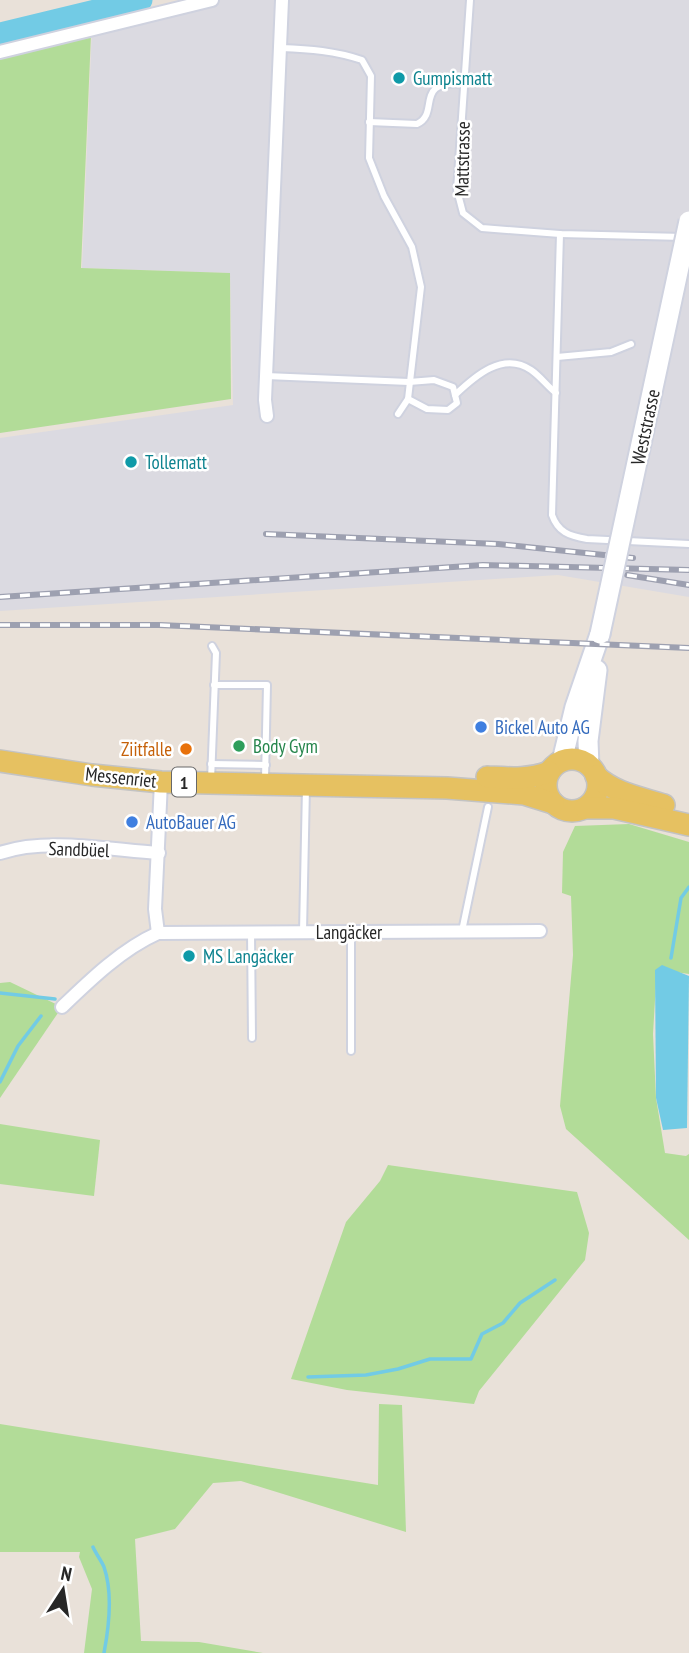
<svg xmlns="http://www.w3.org/2000/svg" width="689" height="1653" viewBox="0 0 689 1653" font-family="'PT Sans Narrow',sans-serif">
<rect width="100%" height="100%" fill="#e9e1d9"/>
<!-- industrial -->
<polygon fill="#dbdae1" points="212,0 689,0 689,597 558,575 0,611 0,438 233,405 230,273 82,268 92,29"/>
<!-- green -->
<g fill="#b2dc98">
<polygon points="91,35 81,268 230,273 231,399 0,433 0,58"/>
<polygon points="629,824 689,842 689,974 675,972 656,983 653,1034 656,1098 665,1153 686,1156 689,1154 689,1240 566,1129 560,1106 573,955 571,896 562,893 563,852 575,826"/>
<polygon points="10,982 62,1007 0,1098 0,983"/>
<polygon points="0,1124 100,1140 94,1196 0,1184"/>
<polygon points="388,1165 577,1192 589,1233 585,1260 479,1391 474,1404 347,1390 291,1379 346,1222 380,1181"/>
<polygon points="379,1404 402,1405 406,1532 241,1481 213,1483 175,1529 135,1539 141,1641 199,1642 263,1653 84,1653 92,1589 79,1557 80,1552 0,1552 0,1424 378,1485"/>
</g>
<!-- water -->
<polygon fill="#72cbe5" points="662,965 689,976 687,1128 663,1130 656,1098 655,970"/>
<g fill="none" stroke-linecap="round" stroke-linejoin="round">
<!-- stream -->
<g stroke="#72cbe5" stroke-width="3.5">
<polyline points="671,958 681,898 689,887"/>
<polyline points="0,993 55,999"/>
<polyline points="0,1082 18,1046 41,1016"/>
<polyline points="308,1377 366,1375 398,1369 430,1359 471,1359 482,1334 503,1323 520,1303 555,1280"/>
<path d="M93,1547C96,1554 101,1560 104,1567C113,1593 109,1627 104,1653"/>
</g>
<!-- river -->
<polyline stroke="#72cbe5" stroke-width="23" points="0,34 141,0"/>
<!-- lane casing -->
<g stroke="#cfd2df" stroke-width="10">
<g id="lane">
<polyline points="470,0 457,190 463,213 482,228 560,234 684,237"/>
<path d="M281,48C310,49 335,51 362,60L371,76L369,158L384,196L412,247L421,287L408,399L398,414"/>
<path d="M369,122L417,124C441,113 412,79 465,84"/>
<path d="M560,234L552,515C558,532 569,536 587,539L689,544"/>
<polyline points="557,357 611,352 631,344"/>
<polyline points="266,376 409,382 434,380 453,387 457,403 448,410 427,409 408,399"/>
<path d="M455,395C475,376 503,351 531,370C540,376 547,386 556,393"/>
<polyline points="214,685 267,685 265,779"/>
<polyline points="211,764 266,765"/>
<polyline points="211,780 216,653 212,646"/>
<polyline points="462,931 488,807"/>
<polyline points="251,932 252,1038"/>
<polyline points="303,932 306,787"/>
<polyline points="351,1051 351,932"/>
</g>
</g>
<!-- street casing -->
<g stroke="#cfd2df" stroke-width="16">
<g id="street">
<polyline points="0,52 212,0"/>
<polyline points="267,416 265,400 282,0"/>
<polyline points="161,782 155,909 158,933 540,931"/>
<path d="M0,853C46,837 111,850 159,853"/>
<path d="M62,1007C90,980 122,949 158,933"/>
</g>
</g>
<!-- secondary casing -->
<g stroke="#cfd2df" stroke-width="23">
<g id="secondary">
<polyline points="562,761 575,707 600,634"/>
<polyline points="589,766 588,741 597,670"/>
</g>
</g>
<!-- primary casing -->
<g stroke="#c3c3c3" stroke-width="24">
<g id="primary">
<circle cx="572" cy="785" r="26"/>
<polyline points="0,761 92,775 161,782 447,788 524,794 553,803"/>
<path d="M596,776C616,794 639,797 664,805"/>
<path d="M487,777C509,778 528,780 549,772"/>
<polyline points="585,808 614,808 689,825"/>
</g>
</g>
<!-- lane -->
<use href="#lane" stroke="#fff" stroke-width="6"/>
<!-- street -->
<use href="#street" stroke="#fff" stroke-width="12"/>
<!-- secondary -->
<use href="#secondary" stroke="#fff" stroke-width="19"/>
<!-- primary -->
<use href="#primary" stroke="#e6c161" stroke-width="21"/>
<!-- rail casing -->
<g stroke="#9da0b0" stroke-width="6">
<g id="rail">
<polyline points="266,534 498,544 633,558"/>
<polyline points="627,575 689,585"/>
<polyline points="0,597 483,565 689,570"/>
<polyline points="0,625 159,625 689,648"/>
</g>
</g>
<!-- rail -->
<use href="#rail" stroke="#fff" stroke-width="3.5" stroke-dasharray="10" stroke-linecap="butt"/>
<!-- secondary-bridge casing -->
<g stroke="#cfd2df" stroke-width="23" stroke-linecap="butt">
<polyline id="secondary-bridge" points="600,634 689,221"/>
</g>
<!-- secondary-bridge -->
<use href="#secondary-bridge" stroke="#fff" stroke-width="19"/>
</g>
<!-- markers -->
<g fill="#0f9aa8" stroke="#fff" stroke-width="2.5">
<circle cx="399" cy="78" r="7"/>
<circle cx="131" cy="462" r="7"/>
<circle cx="189" cy="956" r="7"/>
</g>
<g fill="#3f7fe0" stroke="#fff" stroke-width="2.5">
<circle cx="481" cy="727" r="7"/>
<circle cx="132" cy="822" r="7"/>
</g>
<circle fill="#2e9e5b" stroke="#fff" stroke-width="2.5" cx="239" cy="746" r="7"/>
<circle fill="#e8710a" stroke="#fff" stroke-width="2.5" cx="186" cy="749" r="7"/>
<g text-anchor="middle" dominant-baseline="central" stroke-width="5" stroke-linejoin="round" paint-order="stroke">
<!-- shield labels -->
<rect fill="#fff" stroke="#686868" stroke-width="2" x="172" y="767.5" width="24" height="29" rx="5"/>
<g font-size="18" font-weight="bold" fill="#272727">
<text x="184" y="782">1</text>
</g>
<!-- culture labels -->
<g font-size="19" fill="#0d838f" stroke="#fff" text-anchor="start">
<text x="413" y="78">Gumpismatt</text>
<text x="145" y="462">Tollematt</text>
<text x="203" y="956">MS Langäcker</text>
</g>
<!-- street labels -->
<g font-size="19" fill="#272727" stroke="#fff">
<text transform="translate(462 159) rotate(-89)">Mattstrasse</text>
<text transform="translate(645 427) rotate(-78)">Weststrasse</text>
<text transform="translate(121 777) rotate(6)">Messenriet</text>
<text transform="translate(79 849) rotate(2)">Sandbüel</text>
<text x="349" y="932">Langäcker</text>
</g>
<!-- shop labels -->
<g font-size="19" fill="#366cbe" stroke="#fff" text-anchor="start">
<text x="495" y="727">Bickel Auto AG</text>
<text x="146" y="822">AutoBauer AG</text>
</g>
<!-- leisure labels -->
<g font-size="19" fill="#27864d" stroke="#fff" text-anchor="start">
<text x="253" y="746">Body Gym</text>
</g>
<!-- food labels -->
<g font-size="19" fill="#c56008" stroke="#fff" text-anchor="end">
<text x="172" y="749">Ziitfalle</text>
</g>
</g>
<!-- north arrow -->
<g transform="translate(63 1590) rotate(12)" stroke="#ffffff" stroke-width="5" paint-order="stroke">
<path d="M0-5L12 26L0 18L-12 26Z" fill="#272727"/>
<text y="-10" font-size="19" font-weight="bold" text-anchor="middle" fill="#272727">N</text>
</g>
</svg>
